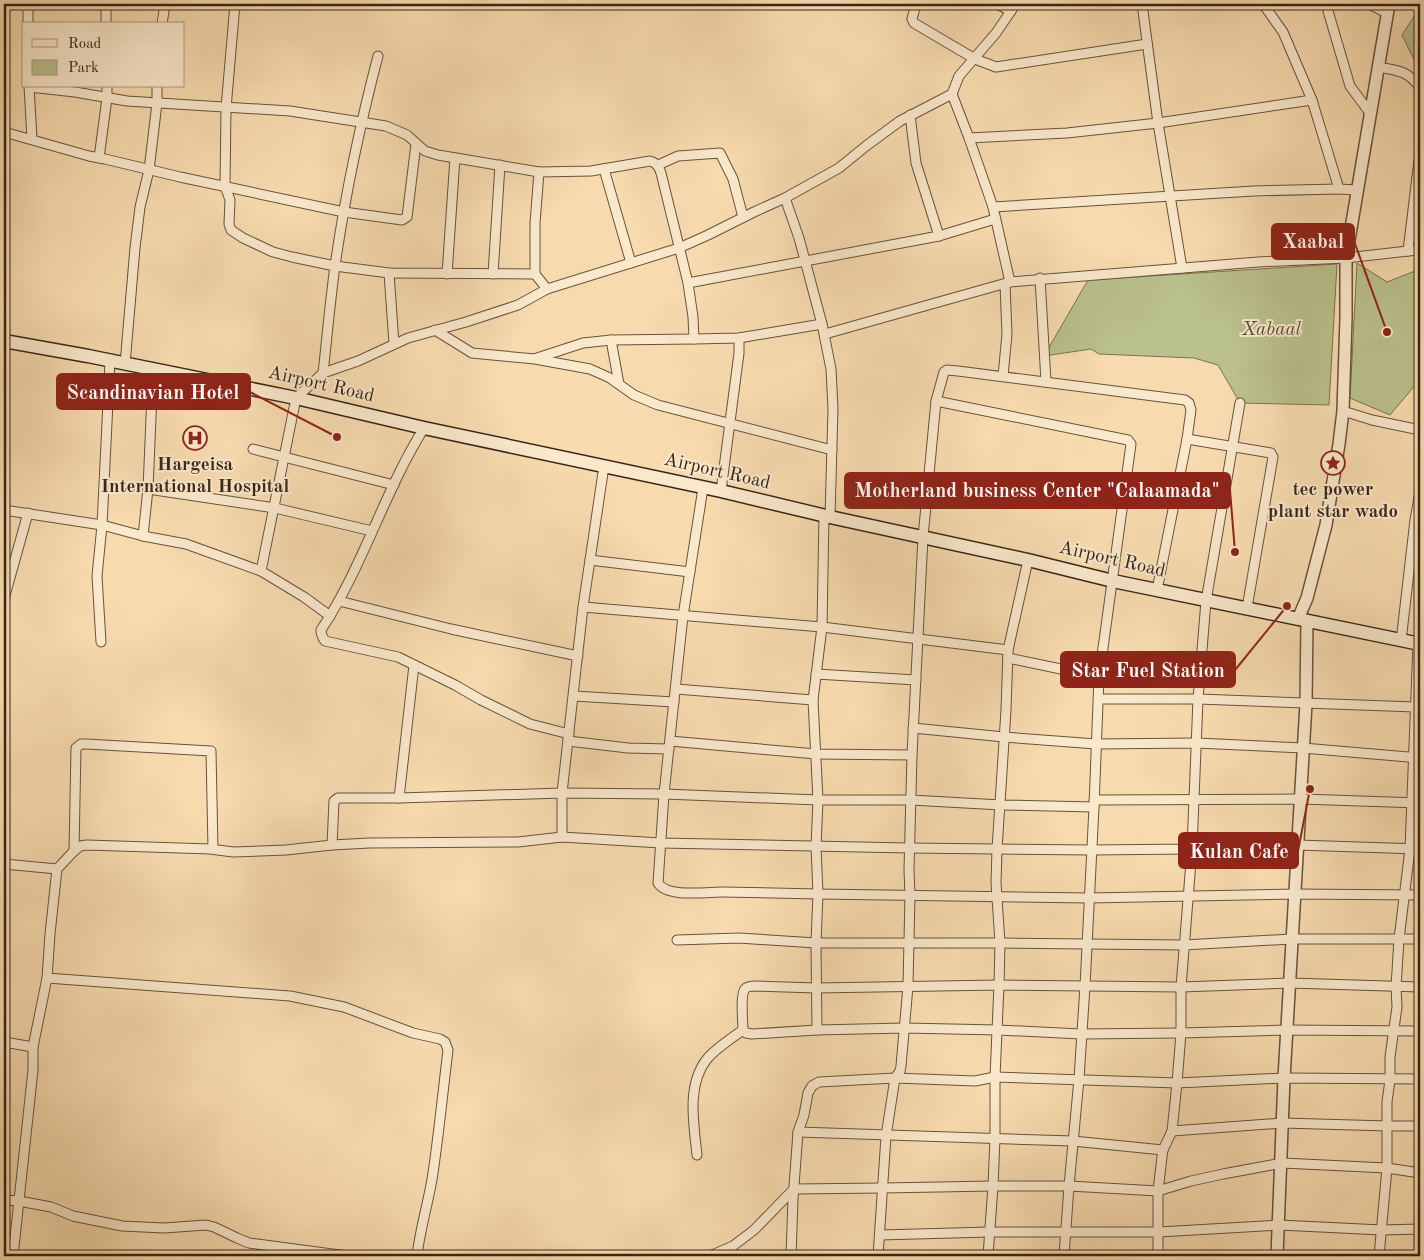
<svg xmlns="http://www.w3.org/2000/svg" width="1424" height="1260" viewBox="0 0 1424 1260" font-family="'Old Standard TT',serif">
<rect width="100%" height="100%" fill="#f7dbaf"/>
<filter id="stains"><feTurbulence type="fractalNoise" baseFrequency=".004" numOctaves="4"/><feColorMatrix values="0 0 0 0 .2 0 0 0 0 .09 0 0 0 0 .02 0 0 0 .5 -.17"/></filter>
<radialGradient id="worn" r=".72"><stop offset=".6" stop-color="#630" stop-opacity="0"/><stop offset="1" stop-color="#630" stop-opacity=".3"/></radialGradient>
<!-- green -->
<g fill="#bac18c" stroke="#7a7352">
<polygon points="1420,7 1420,72 1402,35"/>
<polygon points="1357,263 1387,282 1420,269 1420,381 1417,383 1390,415 1350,398"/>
<polygon points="1337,264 1329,405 1240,403 1218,365 1194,358 1099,354 1091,349 1044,356 1088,280"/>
</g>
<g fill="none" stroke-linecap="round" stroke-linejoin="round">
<!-- minor casing -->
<g stroke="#68523e" stroke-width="11">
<g id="minor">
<polyline points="28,4 28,24"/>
<polyline points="106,4 106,24"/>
<polyline points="235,4 226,108 225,186 230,200 229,224 231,230 243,238 273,252 292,257 335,266 389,273 535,274"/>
<polyline points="916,4 912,19 914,23 975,59 996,67 1147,44"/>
<polyline points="997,4 1011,11"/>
<polyline points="1142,4 1158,123 1182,268"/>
<polyline points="1263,4 1283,32 1312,100 1339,189 1357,190"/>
<polyline points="1328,4 1328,11 1350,86 1370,113"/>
<polyline points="1369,4 1387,13"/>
<polyline points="162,24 165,4"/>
<path d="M1378,67C1398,71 1408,70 1420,88"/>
<polyline points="29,86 32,139"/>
<path d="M29,87L75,92L127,101L290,111L386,126L407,135L425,151L438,155L539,172L591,171L650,161C657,163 659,167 661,173L688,283L693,317L694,339L739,338L822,324"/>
<polyline points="952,94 969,138 993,207 1010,282"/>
<polyline points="910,115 916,163 939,236"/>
<polyline points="4,132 89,156 105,159 180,177 344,212 402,220 407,217 416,144"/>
<polyline points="969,138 1067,133 1158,123 1312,100"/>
<polyline points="99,158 107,98 107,86"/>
<polyline points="658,165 678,156 720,153 733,179 743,217"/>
<polyline points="604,169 631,263"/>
<polyline points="539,172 535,223 535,274 547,289"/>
<polyline points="785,198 799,238 822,324 831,369 833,409 830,517"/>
<polyline points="993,207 1254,191 1339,189"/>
<polyline points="1408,251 1420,152"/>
<polyline points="389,273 394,344"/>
<polyline points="447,274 455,158"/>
<polyline points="493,274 500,165"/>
<polyline points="1040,278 1046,382"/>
<polyline points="688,283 939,236 995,219"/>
<polyline points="435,330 472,353 535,359 590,369 610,378 634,395 658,405 832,450"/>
<polyline points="825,334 1010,282 1258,262 1346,258 1408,251 1420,250"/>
<polyline points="611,340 619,384"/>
<polyline points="537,358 583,343 611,340 694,339"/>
<polyline points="125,364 135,248 140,207 149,170 157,103 157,86"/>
<path d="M323,373C327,338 330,302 335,266C345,196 360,125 378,56"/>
<polyline points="1003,376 1007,334 1005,284"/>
<polyline points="936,401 1128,440 1131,444 1099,677 1094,807 1085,986 1079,1079 1069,1186 1064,1256"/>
<polyline points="1343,411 1372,420 1420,430"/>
<path d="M424,428C384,492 363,567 321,630C321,635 322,637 325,641L398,657L455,685L481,700L530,724L569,734"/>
<polyline points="1187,439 1271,453 1273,457 1247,608"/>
<polyline points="253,449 394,485"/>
<polyline points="928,480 1037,496 1123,501"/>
<path d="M703,488L683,616L664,794L658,883C667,898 707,892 723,892L818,894L1089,898L1295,894L1420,895"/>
<polyline points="148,489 275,508 372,531"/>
<polyline points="721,491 739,353 739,338"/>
<polyline points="4,510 102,525 143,536 186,544 261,571 304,597 330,616"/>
<polyline points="143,536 148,489 153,370"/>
<polyline points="590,560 690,572"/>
<polyline points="261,571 296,398 323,373 358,361 408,338 466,322 518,305 547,289 679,248 708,235 754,212 785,198 839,168 866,146 900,121 952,94 959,76 996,33 1011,11 1015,4"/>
<polyline points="4,599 28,513"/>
<polyline points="339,601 451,629 578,656"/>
<polyline points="583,607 822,627 1008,650"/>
<polyline points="1401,641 1415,520 1420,492"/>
<polyline points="101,642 97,576 102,525 110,361"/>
<polyline points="1008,658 1099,677"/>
<polyline points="816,674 916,680"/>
<polyline points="676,689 813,700"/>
<polyline points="574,696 674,702"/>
<polyline points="1099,699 1198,699 1415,707"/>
<polyline points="913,728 1004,737 1096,744 1197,743 1303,748 1420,758"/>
<polyline points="568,741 628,748 669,749"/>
<polyline points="670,741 816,754 912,755"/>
<polyline points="399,798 414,665"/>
<polyline points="1094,800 1300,799 1420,803"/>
<polyline points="562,837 562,793 583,607 604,466"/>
<polyline points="332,845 334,801 338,798 399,798 562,793 664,794 818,800 911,800 1001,805 1094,807"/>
<polyline points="74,851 76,748 81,744 86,744 211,751 213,849"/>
<polyline points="4,864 57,869"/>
<polyline points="677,940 739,938 816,943 1000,943 1184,945 1292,939 1420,939"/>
<path d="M47,978L290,996L344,1007L413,1033L440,1039L445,1042L448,1050C443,1091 439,1132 433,1173C429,1201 420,1228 417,1256"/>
<path d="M743,1030C743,1022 740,995 745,989C747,986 753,986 757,986L816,988L999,985L1181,987L1289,983L1420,987"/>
<polyline points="743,1030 746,1033 752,1034 817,1030 905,1028 998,1030 1081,1034 1181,1033 1287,1030 1420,1031"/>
<polyline points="817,1030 816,943 818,894 816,847 818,800 813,700 822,627 824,516"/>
<polyline points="4,1042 33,1047"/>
<polyline points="1172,1131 1283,1123 1388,1126 1420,1126"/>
<polyline points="798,1132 1073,1141 1163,1150"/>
<path d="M697,1155C694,1125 686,1085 707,1059C715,1049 732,1038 743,1030"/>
<polyline points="4,1200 19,1201 51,1207 73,1216 122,1226 164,1228 206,1225 214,1227 237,1238 249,1243 347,1256"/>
<polyline points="880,1235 989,1232 1159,1232 1279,1225 1382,1230 1420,1229"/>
<polyline points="13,1256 33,1070 33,1047 47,978 50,934 57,869 74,851 80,846 87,845 210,849 233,852 286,850 332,845 369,843 518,842 562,837 661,843 909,848 1091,850 1192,849 1297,845 1420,849"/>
<polyline points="710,1256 733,1246 754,1230 794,1189 883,1188 993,1186 1069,1186 1158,1191 1191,1181 1223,1174 1282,1163 1387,1168 1420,1173"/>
<polyline points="791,1256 793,1199 798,1132 804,1115 808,1093 812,1086 819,1082 895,1078 975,1081 995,1077 1177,1083 1284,1078 1420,1079"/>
<polyline points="878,1256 886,1136 895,1078 900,1071 901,1066 908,986 910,895 909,870 912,755 923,537 936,401 944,372 947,370 958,371 1185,400 1189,403 1191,410 1187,439 1157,590"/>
<polyline points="988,1256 993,1186 995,1138 995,1077 999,985 1000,943 996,883 997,849 1006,710 1008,650 1028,560"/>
<polyline points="1158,1256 1158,1191 1162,1157 1163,1150 1172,1131 1177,1083 1181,1033 1181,987 1192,849 1198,699 1206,601 1240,403"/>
<polyline points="1379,1256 1387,1168 1387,1102 1390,1080 1390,1057 1397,1007 1396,987 1399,939 1410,849 1418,643"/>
</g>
</g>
<!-- tertiary casing -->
<g stroke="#68523e" stroke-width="14">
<g id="tertiary">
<polyline points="1298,619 1307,598 1326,525 1339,444 1343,411 1346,318 1346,258 1389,4"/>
<polyline points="1277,1256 1284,1078 1306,704 1307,621"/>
</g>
</g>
<!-- secondary casing -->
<g stroke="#392519" stroke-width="15">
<polyline id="secondary" points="4,341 88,356 296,398 424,428 721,491 830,517 1028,560 1113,581 1420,644"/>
</g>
<!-- minor -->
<use href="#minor" stroke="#fae8cb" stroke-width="9"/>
<!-- tertiary -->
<use href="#tertiary" stroke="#fae8cb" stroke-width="11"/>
<!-- secondary -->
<use href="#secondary" stroke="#fae8cb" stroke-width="12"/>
</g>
<!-- icons -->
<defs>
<g id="hospital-ring" transform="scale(1.25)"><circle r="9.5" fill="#fae8cb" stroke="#8f2418" stroke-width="1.5"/><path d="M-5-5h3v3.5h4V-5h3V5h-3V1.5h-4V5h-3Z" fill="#8f2418"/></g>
<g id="sight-ring" transform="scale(1.25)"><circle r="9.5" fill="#fae8cb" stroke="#8f2418" stroke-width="1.5"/><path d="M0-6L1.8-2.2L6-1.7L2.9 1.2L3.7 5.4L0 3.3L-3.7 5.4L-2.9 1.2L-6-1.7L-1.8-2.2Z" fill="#8f2418"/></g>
</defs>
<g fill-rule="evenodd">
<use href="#hospital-ring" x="195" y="438"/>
<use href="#sight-ring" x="1333" y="463"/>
</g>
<g text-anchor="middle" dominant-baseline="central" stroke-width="4" stroke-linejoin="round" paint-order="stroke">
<!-- park labels -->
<g font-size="19" font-style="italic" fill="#594c36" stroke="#fae8cb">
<text x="1271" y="330">Xabaal</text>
</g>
<!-- street labels -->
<g font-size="19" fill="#392519" stroke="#fae8cb">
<text transform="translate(321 385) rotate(13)">Airport Road</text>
<text transform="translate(717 472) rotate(13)">Airport Road</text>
<text transform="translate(1112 560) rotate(13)">Airport Road</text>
</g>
<!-- poi labels -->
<g font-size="19" font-weight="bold" fill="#392519" stroke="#fae8cb">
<text x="195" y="465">Hargeisa<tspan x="195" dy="22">International Hospital</tspan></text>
<text x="1333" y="490">tec power<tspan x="1333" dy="22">plant star wado</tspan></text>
</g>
</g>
<!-- callouts -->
<path fill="none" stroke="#8f2418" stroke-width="2" d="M1387 332L1354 241M337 437L250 392M1235 552L1230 490M1287 606L1235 670M1310 789L1298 851"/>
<g fill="#8f2418" stroke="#fae8cb" stroke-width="2">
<circle cx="1387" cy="332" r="5"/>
<circle cx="337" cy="437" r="5"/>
<circle cx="1235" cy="552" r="5"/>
<circle cx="1287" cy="606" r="5"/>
<circle cx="1310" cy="789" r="5"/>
</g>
<g fill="#8f2418" stroke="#8f2418" stroke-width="2">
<rect x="1272" y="224" width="82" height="35" rx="5"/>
<rect x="57" y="374" width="193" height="35" rx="5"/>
<rect x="845" y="473" width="385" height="35" rx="5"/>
<rect x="1061" y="652" width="174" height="35" rx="5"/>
<rect x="1179" y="833" width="119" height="35" rx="5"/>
</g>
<g font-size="20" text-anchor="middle" font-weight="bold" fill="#fff">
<text x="1313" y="248">Xaabal</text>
<text x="153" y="399">Scandinavian Hotel</text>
<text x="1037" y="497">Motherland business Center "Calaamada"</text>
<text x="1148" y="677">Star Fuel Station</text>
<text x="1239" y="858">Kulan Cafe</text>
</g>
<!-- margin -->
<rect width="1424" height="1260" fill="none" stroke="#f7dbaf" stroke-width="20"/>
<rect x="5" y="5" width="1414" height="1250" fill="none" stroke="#392519" stroke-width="2.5"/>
<rect x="10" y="10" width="1404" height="1240" fill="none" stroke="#392519"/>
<!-- legend -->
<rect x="22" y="22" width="162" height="65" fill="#fae8cb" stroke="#ad9a84"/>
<rect x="32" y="39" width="25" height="8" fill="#fae8cb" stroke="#ad9a84"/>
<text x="68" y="48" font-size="15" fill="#392519">Road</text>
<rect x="32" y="60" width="25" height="15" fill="#bac18c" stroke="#ad9a84"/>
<text x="68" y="72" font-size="15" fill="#392519">Park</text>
<rect width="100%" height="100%" filter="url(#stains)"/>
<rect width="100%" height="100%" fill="url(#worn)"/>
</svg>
